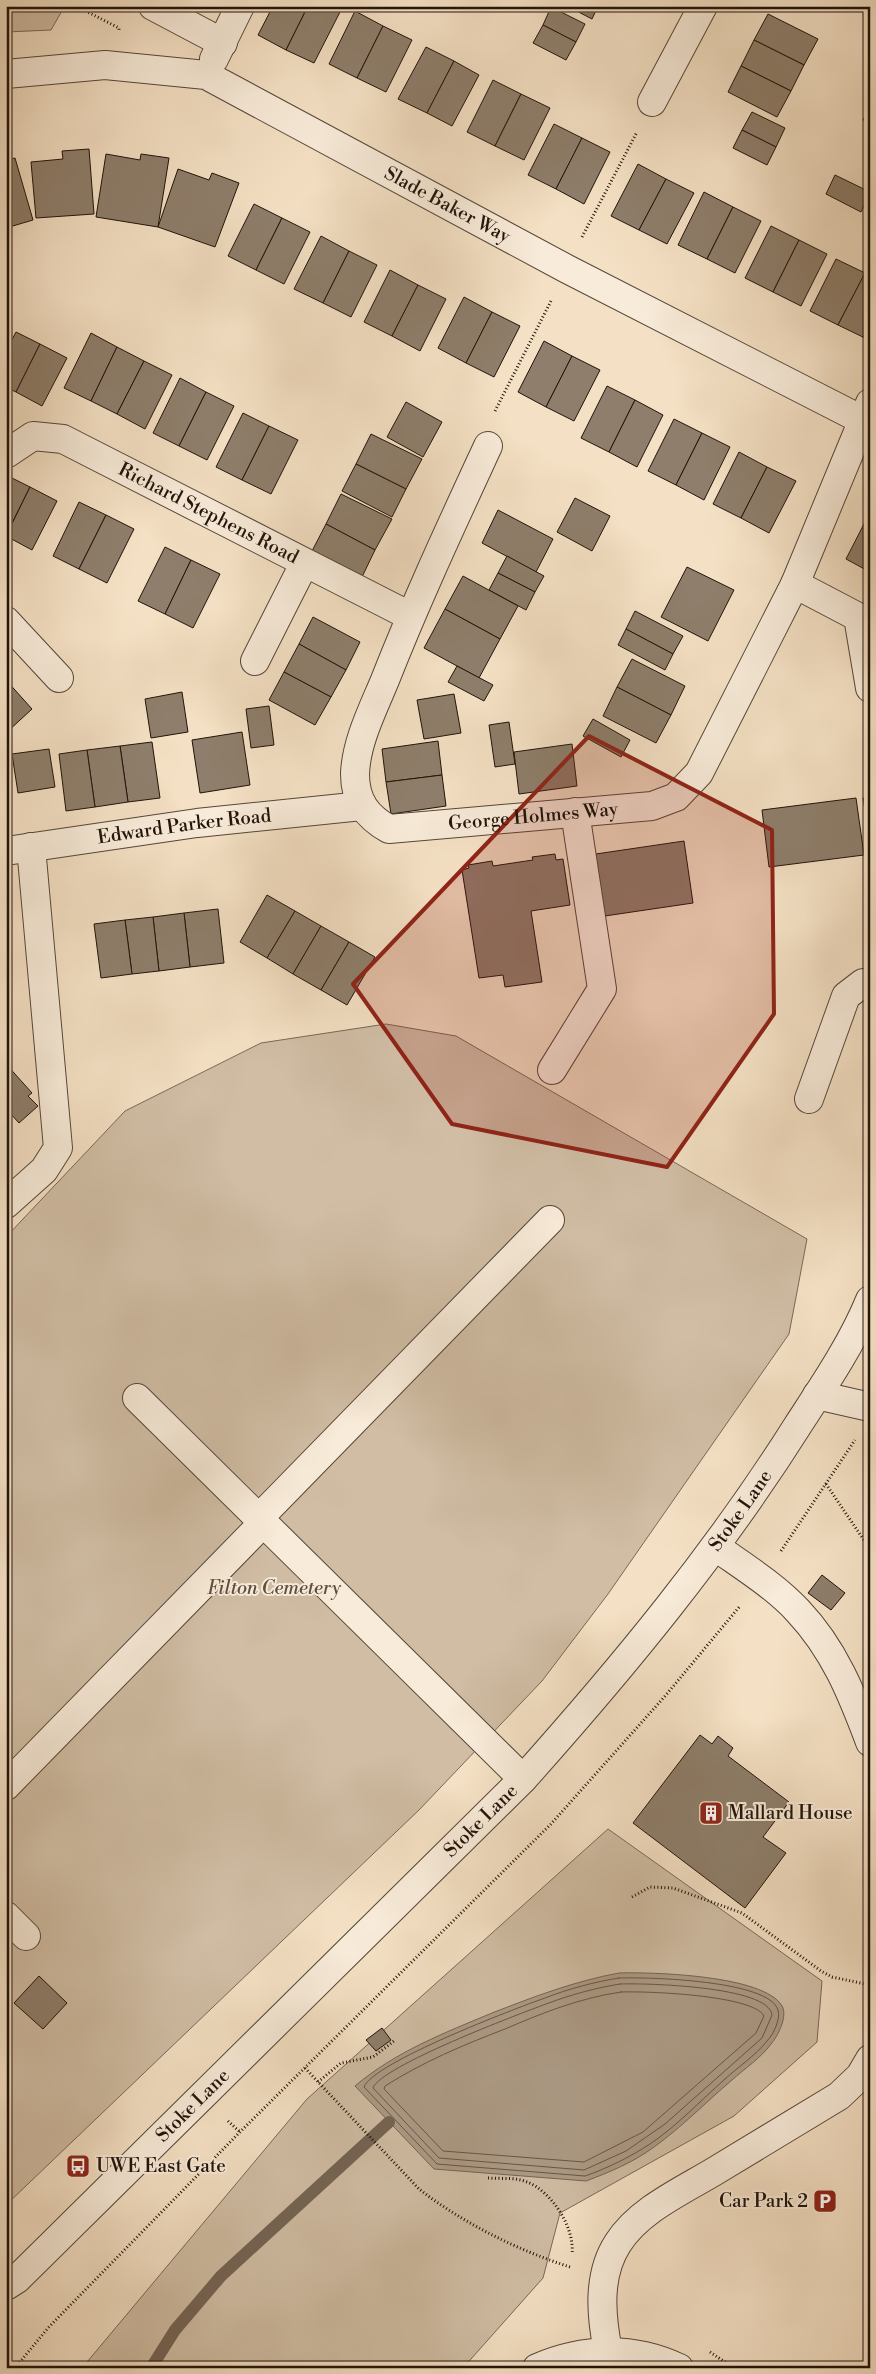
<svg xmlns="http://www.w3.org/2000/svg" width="876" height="2374" viewBox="0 0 876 2374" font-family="'Libre Bodoni',serif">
<rect width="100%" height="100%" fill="#f4e0c4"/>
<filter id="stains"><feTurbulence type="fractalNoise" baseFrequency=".004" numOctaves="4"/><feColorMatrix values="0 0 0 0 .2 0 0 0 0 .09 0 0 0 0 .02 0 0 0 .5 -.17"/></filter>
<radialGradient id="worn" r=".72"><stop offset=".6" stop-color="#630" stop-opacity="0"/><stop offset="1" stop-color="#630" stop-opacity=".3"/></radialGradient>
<!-- green -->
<g fill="#d0bda4" stroke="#786857">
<polygon points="6,6 57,6 63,9 51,30 6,32"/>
<polygon points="386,1024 456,1036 807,1239 789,1334 608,1594 542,1681 419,1810 6,2205 6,1237 125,1111 261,1043"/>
<polygon points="608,1829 822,1981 817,2042 734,2116 560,2213 543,2278 463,2368 82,2368 307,2099"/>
</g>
<!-- water -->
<path fill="#ac9a85" stroke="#746454" d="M619,1973C652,1972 764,1975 782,2006C788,2016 778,2036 771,2044C761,2058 744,2069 732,2080C706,2102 682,2127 654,2147C634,2162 610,2172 586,2181L434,2169L355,2086C395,2052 444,2033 492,2013C533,1997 575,1981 619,1973Z"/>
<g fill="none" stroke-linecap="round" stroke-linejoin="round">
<!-- shore -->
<g stroke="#665648" stroke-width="1">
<path d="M619,1978C647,1977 769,1980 778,2010C781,2019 773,2035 767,2041C755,2056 738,2067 725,2079C700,2101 677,2126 650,2144C630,2157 608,2168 585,2176L437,2164L364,2087C374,2062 514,2009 545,1998C568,1989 594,1982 619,1978Z"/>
<path d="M620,1984C644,1983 769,1986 772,2015L762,2038L665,2124L626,2151L584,2170L439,2158L373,2088C381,2066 519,2014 546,2004C570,1995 595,1988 620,1984Z"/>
<path d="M621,1992C646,1991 753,1995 764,2016L756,2033L643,2132L584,2162L443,2151L384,2089L385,2086C423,2062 463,2045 505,2029C542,2013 580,1998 621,1992Z"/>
</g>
<!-- stream -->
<polyline stroke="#746454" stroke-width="12" points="151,2368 175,2330 221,2276 389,2122"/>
</g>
<!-- building -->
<g fill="#8e7e6b" stroke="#20130a">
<polygon points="273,6 308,6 286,50 258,35"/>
<polygon points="308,6 328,6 340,12 314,63 286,50"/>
<polygon points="567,6 598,6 592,19"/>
<polygon points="551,7 585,24 576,42 543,25"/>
<polygon points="355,11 383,26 357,78 329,64"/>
<polygon points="768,14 818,39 804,65 754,40"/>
<polygon points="543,25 576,42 566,60 533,43"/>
<polygon points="383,26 412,40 386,92 357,78"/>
<polygon points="754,40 804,65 791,91 741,66"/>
<polygon points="426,47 454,61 427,113 398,99"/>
<polygon points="454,61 479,75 452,126 427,113"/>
<polygon points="741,66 791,91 777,117 728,92"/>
<polygon points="493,80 521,94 495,146 467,132"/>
<polygon points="521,94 550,108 524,160 495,146"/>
<polygon points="870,106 870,123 863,120"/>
<polygon points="752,112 785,128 776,147 742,130"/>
<polygon points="554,124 582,138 556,189 528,175"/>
<polygon points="742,130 776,147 767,165 733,148"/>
<polygon points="582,138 610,152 584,204 556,189"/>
<polygon points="89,149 94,214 36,218 31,162 63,159 62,151"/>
<polygon points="106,154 140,160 141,154 169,158 158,227 96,217"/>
<polygon points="15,158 33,220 6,228 6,160"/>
<polygon points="638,164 666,179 639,230 611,216"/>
<polygon points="178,169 209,180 212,173 239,183 215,247 158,227"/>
<polygon points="835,175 870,192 861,212 826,194"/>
<polygon points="666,179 694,193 667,244 639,230"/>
<polygon points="704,192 733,207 707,259 678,245"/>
<polygon points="254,204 282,218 256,270 228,256"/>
<polygon points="733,207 761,221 735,273 707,259"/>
<polygon points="282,218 310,232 284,284 256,270"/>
<polygon points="771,226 799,240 773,292 745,278"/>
<polygon points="321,236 349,251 323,303 294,289"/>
<polygon points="799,240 827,254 801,306 773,292"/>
<polygon points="349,251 377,265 351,317 323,303"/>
<polygon points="836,259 865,273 838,325 810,311"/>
<polygon points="390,270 418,285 392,336 364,322"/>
<polygon points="865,273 870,276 870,334 867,339 838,325"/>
<polygon points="418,285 446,299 420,351 392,336"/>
<polygon points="464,297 492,312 466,363 438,348"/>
<polygon points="492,312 520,326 494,377 466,363"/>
<polygon points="16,332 40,344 16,392 6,387 6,351"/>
<polygon points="91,333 117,347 91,401 64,388"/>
<polygon points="544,341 572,356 546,407 518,392"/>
<polygon points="40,344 67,358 42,406 16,392"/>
<polygon points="117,347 144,361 117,414 91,401"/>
<polygon points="572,356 600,370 574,421 546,407"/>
<polygon points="144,361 172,375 145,429 117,414"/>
<polygon points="180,378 206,392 179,446 153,433"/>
<polygon points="607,386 635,400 609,452 581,438"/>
<polygon points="206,392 234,406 207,460 179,446"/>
<polygon points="635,400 663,415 637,467 609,452"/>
<polygon points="406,402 442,422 423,457 387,437"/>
<polygon points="243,413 269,426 242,480 216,467"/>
<polygon points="674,419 702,433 676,485 648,471"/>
<polygon points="269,426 298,440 271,494 242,480"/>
<polygon points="702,433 730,447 704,500 676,485"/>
<polygon points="371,434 422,459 406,489 356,464"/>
<polygon points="739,452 767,467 741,518 713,504"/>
<polygon points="356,464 406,489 392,517 342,491"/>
<polygon points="767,467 796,481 769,533 741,518"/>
<polygon points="6,475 30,487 6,535"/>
<polygon points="30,487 57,501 32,550 6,536"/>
<polygon points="341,494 392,519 375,550 326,524"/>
<polygon points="575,498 610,516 592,551 557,532"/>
<polygon points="79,502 106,515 79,569 53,556"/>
<polygon points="498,510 553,539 536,572 482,543"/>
<polygon points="106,515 134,529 107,583 79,569"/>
<polygon points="866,520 870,521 870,572 846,559"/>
<polygon points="326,524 375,550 362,577 312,551"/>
<polygon points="165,547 191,560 165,614 138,601"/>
<polygon points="507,556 544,576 535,592 498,573"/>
<polygon points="191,560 220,574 193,628 165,614"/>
<polygon points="687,567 734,590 708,641 661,617"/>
<polygon points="498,573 535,592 526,610 489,590"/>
<polygon points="463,576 518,606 500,639 445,609"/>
<polygon points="445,609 500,639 479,678 424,648"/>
<polygon points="635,611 683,636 673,654 626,629"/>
<polygon points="313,617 360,642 346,670 299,644"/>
<polygon points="626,629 673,654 665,670 618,645"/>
<polygon points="299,644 346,670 331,697 284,672"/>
<polygon points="632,659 685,686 671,715 617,687"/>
<polygon points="457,666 493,685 484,701 448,682"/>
<polygon points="284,672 331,697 315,725 269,700"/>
<polygon points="6,680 32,709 6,733"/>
<polygon points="617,687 671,715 656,743 603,716"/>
<polygon points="182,692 188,732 151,738 145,699"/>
<polygon points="454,694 461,733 424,739 417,700"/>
<polygon points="269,706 274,745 251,748 246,709"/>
<polygon points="593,719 630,740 621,757 583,736"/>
<polygon points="509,722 515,764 495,767 489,725"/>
<polygon points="242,732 250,785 200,793 192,740"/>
<polygon points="438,741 442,775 386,782 382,749"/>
<polygon points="152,742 160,798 128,802 120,746"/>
<polygon points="572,744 577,786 519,794 514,752"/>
<polygon points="120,746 128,802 95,807 87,750"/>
<polygon points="49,749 55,787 18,793 12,754"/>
<polygon points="87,750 95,807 66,811 59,754"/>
<polygon points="442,775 446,806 391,814 386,782"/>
<polygon points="870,797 870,842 863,798"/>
<polygon points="856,798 864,855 769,867 762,810"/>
<polygon points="684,841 693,903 598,917 589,855"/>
<polygon points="555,854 556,860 563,859 570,905 531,911 542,982 505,987 503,975 479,978 462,870 469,868 468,865 492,861 493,866 533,860 532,857"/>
<polygon points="267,895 295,911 267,958 240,942"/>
<polygon points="218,909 224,963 190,967 184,913"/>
<polygon points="295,911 321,926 293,974 267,958"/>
<polygon points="184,913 190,967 159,971 153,917"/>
<polygon points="153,917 159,971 132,974 125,920"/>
<polygon points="125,920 132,974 101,978 94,924"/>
<polygon points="321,926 349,942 321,990 293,974"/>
<polygon points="349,942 375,957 347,1005 321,990"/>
<polygon points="6,1064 32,1093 28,1096 38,1106 19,1123 9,1112 6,1114"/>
<polygon points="822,1575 845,1593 831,1610 808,1593"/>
<polygon points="700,1735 712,1744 718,1736 733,1748 728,1756 789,1802 763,1837 786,1853 745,1908 633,1823"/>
<polygon points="39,1976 67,2003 43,2029 14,2003"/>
<polygon points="382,2028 391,2040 376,2051 366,2040"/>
</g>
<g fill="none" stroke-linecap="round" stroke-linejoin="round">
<!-- minor casing -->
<g stroke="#554638" stroke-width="30">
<g id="minor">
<polyline points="153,6 223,43"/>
<polyline points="214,59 240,6"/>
<path id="s1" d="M6,74L105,65L206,75L567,269L870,424"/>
<polyline points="652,102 703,6"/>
<path id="s2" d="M488,446C452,524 416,601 385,680C373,709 356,742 355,774C355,801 367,817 389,829L652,806L676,797L699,773L795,584L870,403"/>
<path id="s3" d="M6,454L33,436L63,439L410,616"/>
<polyline points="795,584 858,617 870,688"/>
<polyline points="6,621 59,678"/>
<polyline points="255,661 304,564"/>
<path id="s4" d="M6,851L197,823L362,806"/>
<polyline points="552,1070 602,989 575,812"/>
<polyline points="809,1099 846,996 863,983 870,983"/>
<polyline points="6,1204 44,1170 58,1148 31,847"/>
<polyline points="817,1395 870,1407"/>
<polyline points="137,1398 523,1779"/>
<polyline points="260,1517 550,1220"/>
<path d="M716,1547C744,1567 775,1586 798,1611C834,1649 852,1694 870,1742"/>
<polyline points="6,1786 264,1522"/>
<polyline points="6,1916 26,1936"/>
<path id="s5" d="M6,2286L17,2279L523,1779C623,1667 718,1552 798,1425C824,1385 852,1344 870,1300"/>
<path d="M608,2351C601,2316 597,2275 618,2243C639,2210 682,2191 715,2171C757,2146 798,2121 839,2096L860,2076L870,2059"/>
<path d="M537,2368C583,2348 633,2346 679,2368"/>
</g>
</g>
<!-- path -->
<g stroke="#20130a" stroke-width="3" stroke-dasharray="1 2.5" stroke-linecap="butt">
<polyline points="76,6 119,28 119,32"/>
<polyline points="582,237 637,132"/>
<polyline points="495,411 551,301"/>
<polyline points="826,1484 870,1549"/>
<polyline points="781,1551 855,1440"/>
<polyline points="632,1897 650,1887 673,1888 742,1913 821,1971 832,1977 870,1985"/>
<path d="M305,2068L419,2189C463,2223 517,2250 570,2267"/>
<polyline points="318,2082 341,2063 373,2057 394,2041"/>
<polyline points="228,2121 240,2132"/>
<path d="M488,2178C501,2179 515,2177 527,2182C551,2191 575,2227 572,2254"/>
<polyline points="710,2352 734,2368"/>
<polyline points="15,2368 48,2328 240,2132 551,1824 666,1695 740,1606"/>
</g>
<!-- minor -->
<use href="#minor" stroke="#f8ebd9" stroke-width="28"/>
</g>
<!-- marked area -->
<path fill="#8f2418" fill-opacity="0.2" stroke="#8f2418" stroke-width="4" stroke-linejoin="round" d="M589,736L772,830L774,1014L667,1167L452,1124L353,984Z"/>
<!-- icons -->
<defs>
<g id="building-square" transform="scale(1.25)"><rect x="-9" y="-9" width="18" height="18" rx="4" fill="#8f2418" stroke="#f8ebd9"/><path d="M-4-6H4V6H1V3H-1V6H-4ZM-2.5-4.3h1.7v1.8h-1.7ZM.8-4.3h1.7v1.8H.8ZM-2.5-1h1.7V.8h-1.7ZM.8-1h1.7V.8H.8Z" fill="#fff"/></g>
<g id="bus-square" transform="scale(1.25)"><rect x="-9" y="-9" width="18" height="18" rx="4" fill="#8f2418" stroke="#f8ebd9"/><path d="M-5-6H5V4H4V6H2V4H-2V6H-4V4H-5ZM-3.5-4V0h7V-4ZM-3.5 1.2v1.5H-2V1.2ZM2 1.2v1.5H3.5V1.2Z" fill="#fff"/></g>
<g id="parking-square" transform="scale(1.25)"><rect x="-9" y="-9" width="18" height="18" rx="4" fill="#8f2418" stroke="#f8ebd9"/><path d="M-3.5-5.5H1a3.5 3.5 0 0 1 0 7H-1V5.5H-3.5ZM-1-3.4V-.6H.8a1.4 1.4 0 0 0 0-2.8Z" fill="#fff"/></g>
</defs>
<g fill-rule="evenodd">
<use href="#building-square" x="711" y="1813"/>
<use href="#bus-square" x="78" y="2166"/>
<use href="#parking-square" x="825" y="2201"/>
</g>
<g text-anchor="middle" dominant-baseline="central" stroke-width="4" stroke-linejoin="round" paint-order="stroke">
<!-- street labels -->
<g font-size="19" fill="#20130a" stroke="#f8ebd9">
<text stroke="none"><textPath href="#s1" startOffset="475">Slade Baker Way</textPath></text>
<text stroke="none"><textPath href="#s3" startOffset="226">Richard Stephens Road</textPath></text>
<text stroke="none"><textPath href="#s2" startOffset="568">George Holmes Way</textPath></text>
<text stroke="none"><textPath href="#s4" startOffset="180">Edward Parker Road</textPath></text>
<text stroke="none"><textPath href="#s5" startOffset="1070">Stoke Lane</textPath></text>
<text stroke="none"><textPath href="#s5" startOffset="665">Stoke Lane</textPath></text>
<text stroke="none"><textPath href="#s5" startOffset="260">Stoke Lane</textPath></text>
</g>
<!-- park labels -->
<g font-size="19" font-style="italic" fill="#5e4e40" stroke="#f8ebd9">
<text x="274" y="1588">Filton Cemetery</text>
</g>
<!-- poi labels -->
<g font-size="19" fill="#20130a" stroke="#f8ebd9" text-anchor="start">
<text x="728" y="1813">Mallard House</text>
<text x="96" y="2166">UWE East Gate</text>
<text x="808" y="2201" text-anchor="end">Car Park 2</text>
</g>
</g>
<!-- margin -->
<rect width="876" height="2374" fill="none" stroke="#f4e0c4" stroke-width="25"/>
<rect x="8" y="8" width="861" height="2359" fill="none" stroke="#20130a" stroke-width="2.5"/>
<rect x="12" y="12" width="851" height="2349" fill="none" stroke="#20130a"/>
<rect width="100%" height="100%" filter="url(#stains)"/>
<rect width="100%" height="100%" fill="url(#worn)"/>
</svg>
